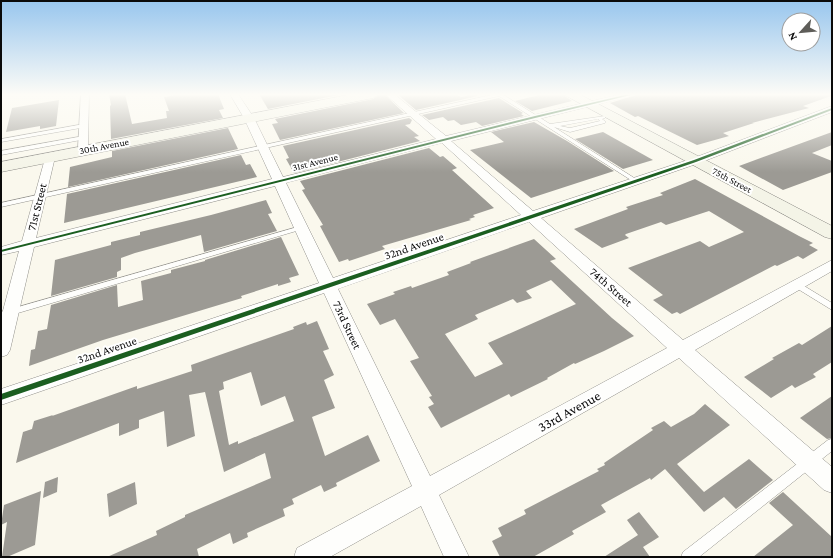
<svg xmlns="http://www.w3.org/2000/svg" width="833" height="558" viewBox="0 0 833 558" font-family="'Crimson Pro',serif">
<rect width="100%" height="100%" fill="#faf8ed"/>
<!-- building -->
<g fill="#9c9a94" fill-rule="evenodd">
<polygon points="109,94 125,94 132,124 167,118 166,111 169,111 164,97 181,94 218,94 224,109 219,110 223,118 111,139 110,106 111,105"/>
<polygon points="259,94 344,94 268,109"/>
<polygon points="380,94 384,94 404,113 280,140 272,124 278,123 275,119 373,99"/>
<polygon points="397,94 456,94 461,97 474,94 478,96 416,110"/>
<polygon points="543,94 562,94 572,101 532,111 515,101"/>
<polygon points="639,94 830,94 831,96 803,106 809,108 752,123 754,123 723,133 729,136 697,145 638,116 635,117 610,103"/>
<polygon points="499,98 523,113 521,114 524,116 482,126 476,122 461,125 454,120 448,121 443,117 429,120 422,115"/>
<polygon points="59,100 56,126 40,129 40,126 6,132 12,108"/>
<polygon points="409,118 412,120 410,124 405,125 419,136 414,137 420,141 294,173 286,159 289,158 283,146"/>
<polygon points="534,122 567,141 614,171 531,198 470,150 504,142 491,132"/>
<polygon points="228,128 238,149 68,187 70,167 112,157 112,151"/>
<polygon points="603,132 653,160 623,169 575,139"/>
<polygon points="832,132 832,145 812,153 832,161 832,172 783,190 739,166"/>
<polygon points="429,148 440,157 443,156 457,168 452,170 494,208 473,215 475,217 469,219 471,220 382,246 385,249 349,261 348,259 339,262 320,226 323,225 302,190 305,189 300,181"/>
<polygon points="241,155 246,165 250,164 257,177 64,223 67,194"/>
<polygon points="695,179 799,236 813,243 809,245 818,250 803,259 798,256 777,266 775,265 680,314 677,312 672,314 653,300 663,295 628,268 700,241 709,247 744,232 709,211 666,225 661,222 626,234 625,235 629,238 602,248 574,229 628,209 626,207 663,195 660,193"/>
<polygon points="266,200 272,213 268,214 277,231 204,252 201,235 135,253 121,258 121,270 117,272 117,277 51,296 55,260 111,245 111,242 140,235 140,232 211,215"/>
<polygon points="281,237 299,275 289,278 291,282 278,286 278,284 241,296 242,298 103,340 29,366 31,350 35,349 38,331 47,329 51,305 117,285 118,307 143,300 141,281 171,273 171,270 205,261 205,260"/>
<path d="M534,239L556,259L550,261L612,318L634,336L604,351L575,364L574,363L547,378L548,379L511,397L509,394L441,428L428,407L434,404L429,397L432,396L410,361L419,358L395,319L380,325L367,304L395,294L393,292L411,286L412,288L449,275L447,272L471,263L470,262ZM551,280L576,304L488,343L503,364L475,377L445,334L478,319L475,315L513,299L517,303L532,298L526,291Z"/>
<path d="M317,321L329,349L323,351L334,375L324,380L335,408L312,417L325,456L368,435L380,461L336,483L337,486L324,492L321,485L292,499L294,504L283,509L285,516L247,533L248,537L233,544L230,533L197,549L199,557H107L157,535L156,531L185,517V515L271,478L265,453L224,472L205,392L189,395L195,436L167,447L164,411L139,420V428L119,436V423L16,463L23,432L32,429L34,421L53,415L52,416L137,386V389L192,371L191,365L294,329L293,327L306,322L307,325ZM251,372L261,406L285,396L294,421L238,444V441L229,445L219,391L224,389L223,382Z"/>
<polygon points="832,326 832,362 813,374 816,377 795,388 792,385 771,398 744,377 774,359 772,358 799,343 802,345"/>
<polygon points="832,396 832,438 827,439 800,418"/>
<polygon points="705,404 730,425 677,464 704,492 749,459 773,480 736,509 724,497 704,512 665,469 651,480 650,478 601,505 606,512 572,531 574,534 533,557 500,557 492,541 502,536 498,528 526,514 524,510 599,471 597,469 605,465 604,463 653,430 651,428 664,421 671,427 694,414"/>
<polygon points="58,477 57,492 43,498 45,482"/>
<polygon points="135,482 137,504 109,517 107,494"/>
<polygon points="41,491 35,545 7,557 2,557 7,522 1,525 4,505"/>
<polygon points="783,492 832,537 832,557 753,557 793,525 769,503"/>
<polygon points="639,512 659,537 643,547 650,557 604,557 638,535 627,520"/>
</g>
<g fill="none" stroke-linecap="round" stroke-linejoin="round">
<!-- lane casing -->
<g stroke="#92918c" stroke-width="1">
<g id="lane">
<path d="M496,94H502L550,124L605,116V118L602,119L606,122L605,123L570,132L554,127L639,181L636,183L634,182L499,96L1,207V203ZM598,119L600,121L570,128L560,126Z"/>
<polygon points="84,124 86,125 86,127 1,142 2,139"/>
<polygon points="84,136 87,138 86,139 1,155 1,151"/>
<polygon points="301,226 305,228 303,229 1,318 1,312"/>
<polygon points="796,281 832,303 832,310 793,286 792,284"/>
<polygon points="832,439 832,451 699,557 681,557 683,552 828,440"/>
</g>
</g>
<!-- street casing -->
<g stroke="#92918c" stroke-width="1">
<g id="street">
<polygon points="81,94 89,94 88,150 83,153 78,150"/>
<path d="M230,94H238L254,118L283,177L436,139L385,94H394L446,136L622,94H638L451,141L533,211L691,159L832,106V112L699,163L541,218L683,340L832,260V271L695,350L832,467V493L824,490L679,358L439,495L469,557H444L421,506L330,557H294L297,548L412,486L324,293L1,405V389L319,283L275,186L34,247L10,350L7,355L1,357V318L19,251L1,255V247L22,241L46,155L50,154L55,157L36,238L272,179L244,118ZM442,143L521,215L333,278L286,183ZM529,222L667,348L430,476L338,289Z"/>
</g>
</g>
<!-- secondary casing -->
<g stroke="#898883" stroke-width="1">
<g id="secondary">
<polygon points="353,94 379,94 373,98 1,172 1,162"/>
<polygon points="563,94 579,94 832,226 832,239 825,237"/>
</g>
</g>
<!-- lane -->
<use href="#lane" fill="#fefefc" fill-rule="evenodd"/>
<!-- street -->
<use href="#street" fill="#fefefc" fill-rule="evenodd"/>
<!-- secondary -->
<use href="#secondary" fill="#f4f4e7" fill-rule="evenodd"/>
<!-- cycleway casing -->
<g stroke="#fff" stroke-width="3">
<g id="cycleway">
<polygon points="629,94 635,94 535,118 1,252 1,250 535,116"/>
<polygon points="832,108 832,110 696,162 1,400 1,394 694,160"/>
</g>
</g>
<!-- cycleway -->
<use href="#cycleway" fill="#1b5e20" fill-rule="evenodd"/>
</g>
<!-- sky -->
<linearGradient id="sky" x2="0" y2="1"><stop stop-color="#98c6ee"/><stop offset="0.55" stop-color="#fdfcf7"/><stop offset="1" stop-color="#fdfcf7" stop-opacity="0"/></linearGradient>
<rect width="833" height="172" fill="url(#sky)"/>
<g text-anchor="middle" dominant-baseline="central" stroke-width="4" stroke-linejoin="round" paint-order="stroke">
<!-- far-street labels -->
<g font-size="10" fill="#0a0a0a" stroke="#fff">
<text transform="translate(104 146) rotate(-11)">30th Avenue</text>
<text transform="translate(315 162) rotate(-14)">31st Avenue</text>
<text transform="translate(732 180) rotate(28)">75th Street</text>
</g>
<!-- street labels -->
<g font-size="12" fill="#0a0a0a" stroke="#fff">
<text transform="translate(37 207) rotate(-76)">71st Street</text>
<text transform="translate(414 246) rotate(-19)">32nd Avenue</text>
<text transform="translate(611 287) rotate(41)">74th Street</text>
<text transform="translate(347 325) rotate(65)">73rd Street</text>
<text transform="translate(107 350) rotate(-19)">32nd Avenue</text>
</g>
<!-- near-street labels -->
<g font-size="14" fill="#0a0a0a" stroke="#fff">
<text transform="translate(569 411) rotate(-29)">33rd Avenue</text>
</g>
</g>
<!-- border -->
<rect width="833" height="558" fill="none" stroke="#0a0a0a" stroke-width="4"/>
<!-- north arrow -->
<g transform="translate(801 32) rotate(243)"><circle r="19" fill="#ffffff" stroke="#9d9d9d"/>
<path d="M0-3L7 15L0 10L-7 15Z" fill="#5e5d59"/>
<text y="-6" font-size="11" font-weight="bold" text-anchor="middle" fill="#0a0a0a">N</text>
</g>
</svg>
